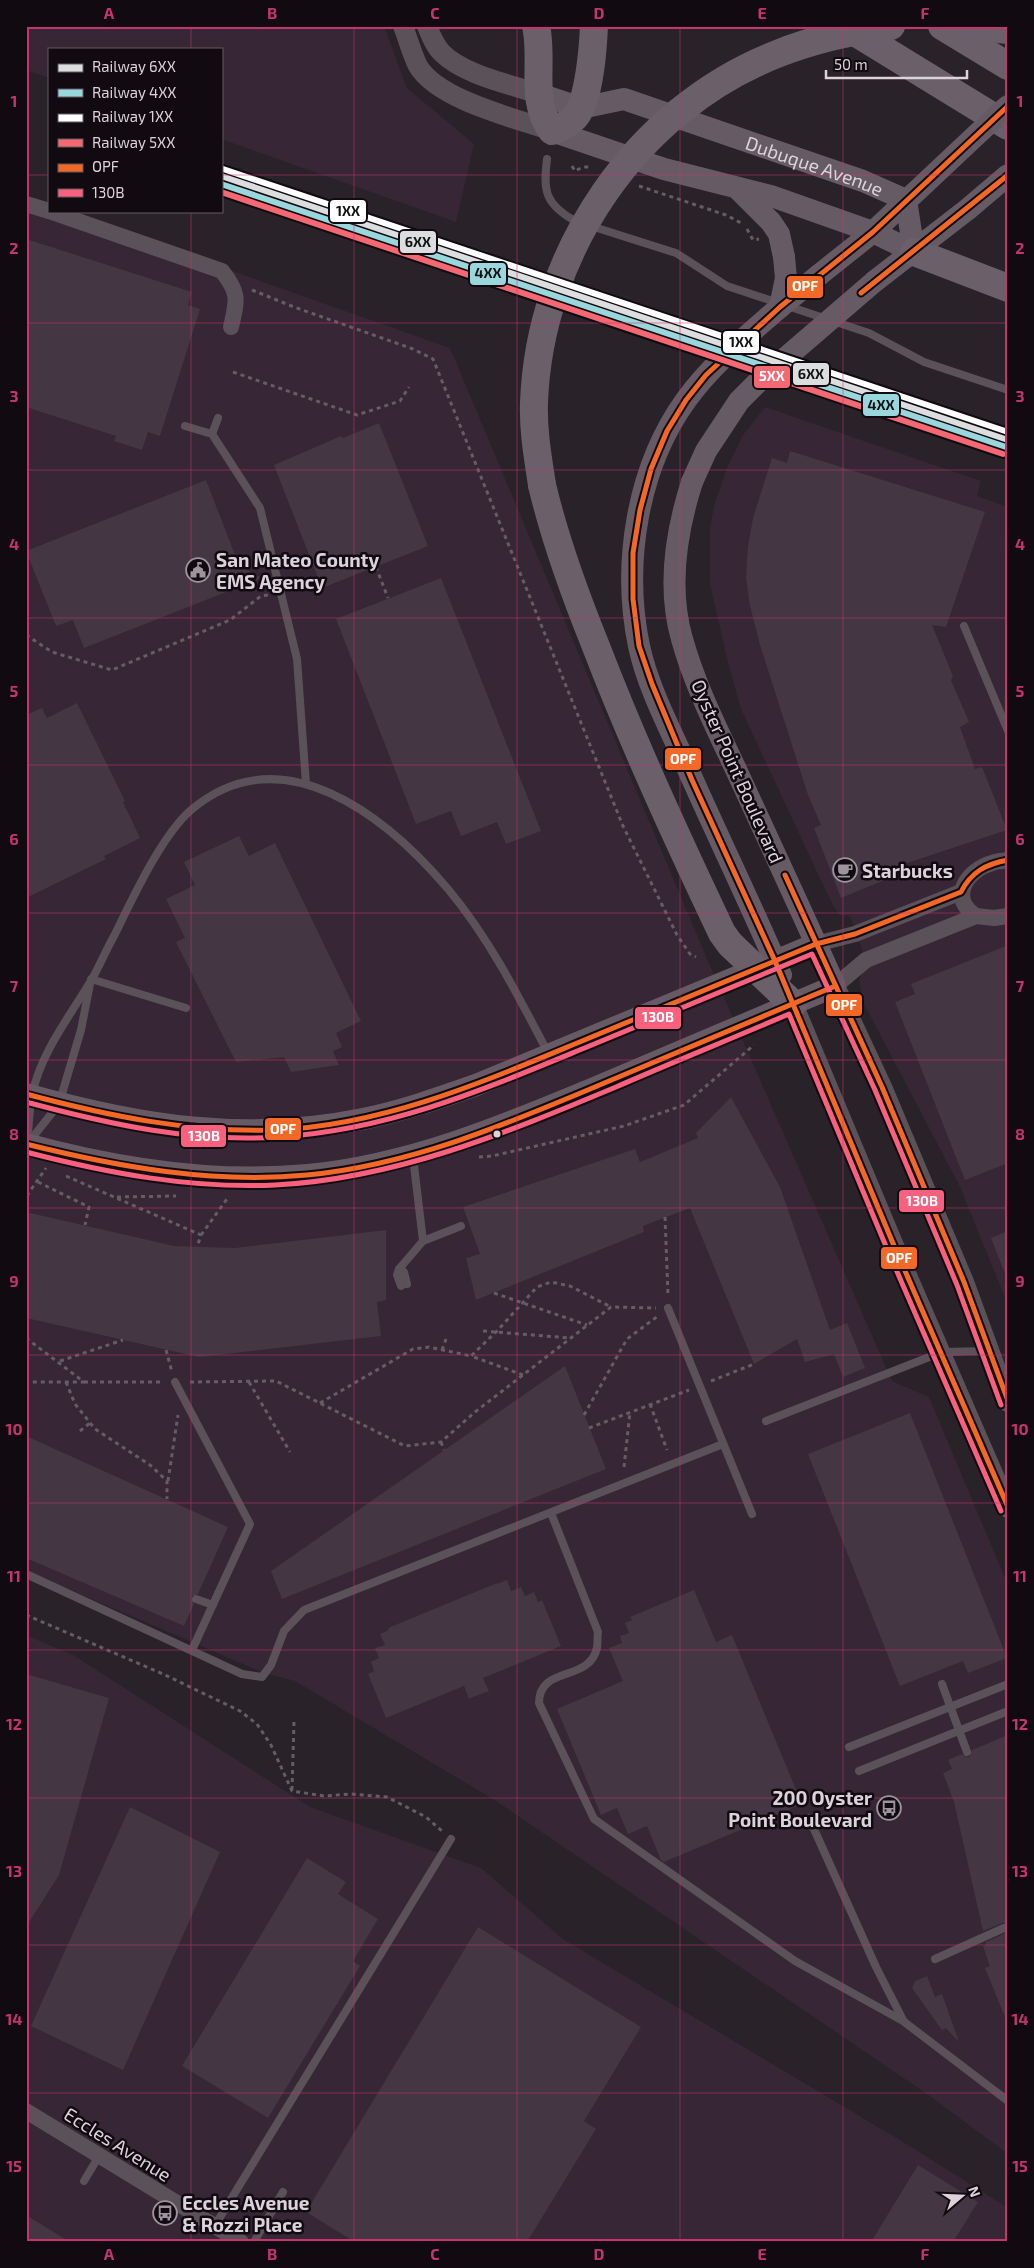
<svg xmlns="http://www.w3.org/2000/svg" width="1034" height="2268" viewBox="0 0 1034 2268" font-family="'Exo 2',sans-serif">
<rect width="100%" height="100%" fill="#292228"/>
<!-- built -->
<g fill="#372635">
<polygon points="26,26 384,26 407,88 474,144 456,222 221,139 221,49 49,49 49,78 26,70"/>
<polygon points="26,198 450,348 708,961 892,1381 929,1397 1008,1585 1008,2154 930,2096 496,1801 295,1681 264,1673 26,1571"/>
<polygon points="765,407 981,481 977,496 1008,507 1008,1305 960,1187 863,1002 859,980 866,960 850,916 840,915 834,907 823,885 741,709 728,663 710,584 710,527 714,506 727,468 743,435"/>
<polygon points="26,1635 73,1655 310,1807 481,1868 563,1939 918,2151 1008,2208 1008,2242 26,2242"/>
</g>
<!-- building -->
<g fill="#443643">
<polygon points="26,239 192,292 188,305 200,309 160,436 148,432 142,450 114,441 116,436 26,407"/>
<polygon points="379,423 428,546 322,588 274,465 341,436 343,438"/>
<polygon points="790,451 985,512 946,627 932,625 953,676 951,680 969,722 960,727 975,769 982,767 1007,830 895,867 897,875 841,898 814,828 821,825 808,795 760,645 750,606 746,577 748,546 753,518 772,458 787,463"/>
<polygon points="206,480 239,565 262,578 84,648 73,620 56,626 26,551"/>
<polygon points="441,578 541,831 506,844 497,822 461,836 451,811 416,824 336,619"/>
<polygon points="77,703 125,801 123,802 140,838 104,856 106,859 26,898 26,715 42,708 47,718"/>
<polygon points="239,836 249,856 275,843 361,1021 336,1033 342,1047 333,1051 339,1065 291,1072 284,1057 236,1062 176,942 185,938 166,899 195,885 184,862"/>
<polygon points="1008,945 1008,1163 965,1180 895,1002 915,994 911,984"/>
<polygon points="731,1097 780,1187 830,1330 847,1323 865,1368 843,1377 834,1354 805,1362 797,1339 754,1364 690,1208 643,1226 644,1232 476,1300 466,1258 480,1254 463,1207 635,1149 640,1162 698,1138 696,1133"/>
<polygon points="26,1212 174,1246 235,1248 386,1230 386,1300 377,1302 381,1336 199,1357 26,1318"/>
<polygon points="1008,1231 1008,1279 1007,1279 991,1238"/>
<polygon points="565,1366 606,1469 282,1599 271,1571"/>
<polygon points="910,1413 1007,1658 968,1673 963,1661 900,1686 808,1454"/>
<polygon points="26,1436 228,1527 198,1594 191,1597 194,1604 184,1626 26,1558"/>
<polygon points="507,1580 511,1591 521,1587 525,1596 534,1592 538,1602 542,1600 561,1646 483,1678 489,1691 473,1697 469,1699 464,1686 386,1718 368,1674 374,1671 371,1662 379,1658 375,1648 385,1645 380,1634 389,1630 388,1628 497,1583 497,1584"/>
<polygon points="694,1590 716,1642 732,1635 802,1804 664,1862 661,1860 647,1826 628,1834 617,1808 601,1815 557,1709 623,1681 609,1648 622,1643 620,1636 629,1633 625,1623 632,1620 630,1617"/>
<polygon points="26,1674 109,1698 59,1875 26,1927"/>
<polygon points="1008,1735 1008,1924 1002,1923 983,1931 954,1802 943,1773 952,1769 948,1760 962,1754 966,1757 969,1757 972,1750"/>
<polygon points="130,1807 220,1852 123,2070 31,2026"/>
<polygon points="307,1858 346,1882 338,1894 378,1919 353,1961 360,1966 268,2118 182,2066"/>
<polygon points="478,1927 641,2027 584,2121 596,2129 527,2242 355,2242 306,2212"/>
<polygon points="1008,1932 1008,2022 1007,2022 985,1968 990,1966 983,1946 986,1945 986,1942"/>
<polygon points="927,1976 935,1997 942,1994 959,2042 946,2028 942,2030 912,1988 915,1981"/>
<polygon points="918,2165 978,2202 953,2242 871,2242"/>
<polygon points="26,2215 70,2242 26,2242"/>
</g>
<g fill="none" stroke-linecap="round" stroke-linejoin="round">
<!-- path -->
<g stroke="#645e64" stroke-width="3" stroke-dasharray="4 4" stroke-linecap="butt">
<polyline points="572,166 575,171 583,167 591,167"/>
<polyline points="639,186 726,215 741,223"/>
<polyline points="747,229 753,240 759,239"/>
<polyline points="252,290 294,307 413,349 433,359 623,826 677,935 690,954 696,957"/>
<polyline points="233,372 357,415 400,401 409,387"/>
<polyline points="376,567 388,598"/>
<polyline points="26,635 52,652 112,670 230,620 261,596 268,595"/>
<polyline points="479,1157 492,1156 624,1126 684,1105 754,1045"/>
<polyline points="66,1176 201,1235 197,1247"/>
<polyline points="38,1182 89,1207 85,1225"/>
<polyline points="117,1197 176,1196"/>
<polyline points="26,1204 28,1194 46,1168"/>
<polyline points="665,1217 668,1295"/>
<polyline points="201,1235 229,1196"/>
<polyline points="494,1293 587,1325"/>
<polyline points="483,1331 570,1338"/>
<polyline points="26,1338 84,1382 26,1382"/>
<polyline points="166,1350 172,1372"/>
<polyline points="442,1350 446,1339"/>
<polyline points="60,1361 123,1340"/>
<polyline points="523,1375 471,1356 497,1331 537,1287 551,1282 570,1286 611,1307"/>
<polyline points="711,1381 754,1364"/>
<polyline points="66,1382 75,1404 95,1429 150,1465 167,1481 167,1499"/>
<polyline points="84,1382 163,1382"/>
<polyline points="190,1382 276,1381 405,1446 441,1442 475,1412 611,1307 656,1308"/>
<polyline points="249,1382 290,1452"/>
<polyline points="320,1403 413,1349 429,1347 471,1356"/>
<polyline points="650,1404 667,1450"/>
<polyline points="584,1415 627,1339 658,1316"/>
<polyline points="589,1428 689,1390"/>
<polyline points="80,1431 90,1423"/>
<polyline points="441,1442 444,1450"/>
<polyline points="624,1467 630,1412"/>
<polyline points="168,1481 178,1415"/>
<polyline points="26,1615 163,1674 240,1711 257,1724 271,1745 292,1791 324,1796 351,1794 387,1797 426,1817 442,1831"/>
<polyline points="292,1790 294,1721"/>
</g>
<!-- service -->
<g stroke="#5a5159" stroke-width="8">
<path d="M547,159C543,191 545,204 575,221L676,253L727,286L869,333L924,362L1008,390"/>
<polyline points="185,426 212,434 260,508 297,659 306,784"/>
<polyline points="212,434 218,418"/>
<polyline points="964,626 1008,731"/>
<polyline points="91,979 186,1008"/>
<polyline points="29,1142 59,1104 81,1030 90,984"/>
<path d="M27,1143C29,1127 29,1111 32,1095C41,1052 70,1016 92,979C100,965 106,950 114,936C132,900 161,836 191,810C282,733 386,816 448,889C489,938 519,997 548,1053"/>
<polyline points="413,1157 423,1241 461,1226"/>
<polyline points="399,1269 404,1272 407,1284"/>
<polyline points="401,1286 397,1275 399,1269 423,1241"/>
<polyline points="668,1308 752,1514"/>
<polyline points="175,1382 250,1524 192,1650"/>
<polyline points="766,1421 942,1352 988,1351"/>
<path d="M551,1513L598,1632C597,1637 598,1643 597,1648C589,1683 539,1665 539,1703L594,1819L795,1961L903,2021L1008,2101"/>
<polyline points="26,1574 242,1674 262,1677 271,1665 284,1631 304,1610 723,1444"/>
<polyline points="196,1599 213,1605"/>
<polyline points="942,1684 967,1752"/>
<polyline points="849,1747 1008,1684"/>
<polyline points="859,1771 1008,1711"/>
<polyline points="809,1818 876,1967 903,2020"/>
<polyline points="935,1959 1004,1928"/>
<polyline points="84,2181 99,2156"/>
<polyline points="214,2227 451,1839"/>
<polyline points="254,2242 283,2192"/>
</g>
<!-- minor -->
<g stroke="#5a5159" stroke-width="16">
<polyline points="26,204 49,211"/>
<path d="M49,211L222,271C240,294 237,300 231,327"/>
<path d="M976,916C948,898 967,870 992,863C997,861 1003,861 1008,860"/>
<polyline points="816,944 855,934 961,892"/>
<polyline points="835,986 866,960 976,916 994,918 1008,916"/>
<polyline points="26,2111 241,2242"/>
</g>
<!-- tertiary -->
<g stroke="#5a5159" stroke-width="20">
<path d="M403,26C408,39 412,54 418,66C438,100 515,118 552,131"/>
<path d="M427,26C431,36 435,46 442,53C464,75 510,84 539,94"/>
<polyline points="835,986 882,1087 964,1282 1008,1402"/>
<polyline points="793,1004 892,1241 1008,1508"/>
</g>
<!-- secondary -->
<g stroke="#665b65" stroke-width="22">
<path id="s1" d="M539,94L581,108L624,99L863,181L906,200"/>
<polyline points="552,131 664,169 774,197 873,232 914,252"/>
<polyline points="738,189 771,222 779,234 784,257"/>
<polyline points="906,200 914,252"/>
<polyline points="819,275 873,232 988,124"/>
<polyline points="875,281 968,209 1008,175"/>
<path d="M780,307C747,336 712,364 686,400C637,468 622,564 639,646C647,684 667,723 683,758C715,831 750,902 781,975"/>
<path d="M26,1094C140,1126 245,1143 363,1119C402,1111 439,1098 476,1085L816,944"/>
<path d="M26,1144C118,1169 213,1184 308,1175C412,1165 508,1124 604,1084C681,1051 758,1019 835,986C804,916 771,846 739,776C718,731 695,686 682,639C667,587 676,532 692,482"/>
</g>
<!-- motorway -->
<g stroke="#6b5f6a" stroke-width="28">
<path d="M536,26C544,61 529,101 552,131C561,128 568,124 575,117C589,101 593,48 594,26"/>
<polyline points="845,26 1008,126"/>
<polyline points="942,26 1008,66"/>
<polyline points="974,26 1008,30"/>
<polyline points="914,252 1008,288"/>
<path d="M542,485C555,540 574,592 595,644C633,743 677,838 722,933L730,944L793,1004"/>
</g>
<!-- secondary-bridge -->
<g stroke="#665b65" stroke-width="22">
<polyline points="988,124 1008,106"/>
<polyline points="780,307 819,275"/>
<polyline points="780,307 786,278 784,257"/>
<polyline points="692,482 706,451 739,401 760,380 875,281"/>
</g>
<!-- motorway-bridge -->
<path stroke="#6b5f6a" stroke-width="28" d="M542,485C538,458 533,431 534,403C539,253 636,109 777,54C814,39 851,31 891,26"/>
<!-- bus-1 casing -->
<g stroke="#110b11" stroke-width="9">
<g id="bus-1">
<polyline points="1008,106 873,232 780,307 706,375 686,400 667,431 651,469 640,510 633,553 633,599 639,646 652,684 692,780 775,961 892,1241 1008,1507"/>
<polyline points="861,293 1008,175"/>
<polyline points="785,875 882,1087 964,1282 1008,1401"/>
<path d="M26,1094C108,1116 191,1133 276,1130C385,1125 483,1082 582,1041C660,1009 738,976 816,944L855,934L961,892C971,872 986,864 1008,860"/>
<path d="M26,1144C118,1167 213,1184 307,1175C411,1165 507,1124 602,1084C679,1052 756,1020 833,987"/>
</g>
</g>
<!-- bus-2 casing -->
<g stroke="#110b11" stroke-width="9">
<g id="bus-2">
<path d="M26,1102C108,1124 193,1143 279,1137C391,1130 485,1089 587,1047C662,1016 737,985 812,954L875,1090L957,1285L1001,1405"/>
<path d="M26,1152C107,1173 191,1189 275,1185C395,1179 506,1133 616,1087C673,1062 731,1039 789,1014L885,1244L1001,1511"/>
</g>
</g>
<!-- bus-1 -->
<use href="#bus-1" stroke="#f36827" stroke-width="5"/>
<!-- bus-2 -->
<use href="#bus-2" stroke="#f8607d" stroke-width="5"/>
<!-- rail-1 casing -->
<g stroke="#110b11" stroke-width="10">
<polyline id="rail-1" points="221,176 1008,440"/>
</g>
<!-- rail-2 casing -->
<g stroke="#110b11" stroke-width="10">
<polyline id="rail-2" points="221,184 1006,447"/>
</g>
<!-- rail-3 casing -->
<g stroke="#110b11" stroke-width="10">
<polyline id="rail-3" points="223,169 1008,432"/>
</g>
<!-- rail-4 casing -->
<g stroke="#110b11" stroke-width="10">
<polyline id="rail-4" points="221,192 1003,454"/>
</g>
<!-- rail-1 -->
<use href="#rail-1" stroke="#dcddde" stroke-width="6"/>
<!-- rail-2 -->
<use href="#rail-2" stroke="#99d7dc" stroke-width="6"/>
<!-- rail-3 -->
<use href="#rail-3" stroke="#fff" stroke-width="6"/>
<!-- rail-4 -->
<use href="#rail-4" stroke="#f36873" stroke-width="6"/>
</g>
<!-- grid -->
<path fill="none" stroke="#c6346e" stroke-width="1" stroke-opacity="0.55" d="M191,26V49M354,26V2242M517,26V2242M680,26V2242M843,26V2242M26,175H49M221,175H1008M191,211V2242M26,323H1008M26,470H1008M26,618H1008M26,765H1008M26,913H1008M26,1060H1008M26,1208H1008M26,1355H1008M26,1503H1008M26,1650H1008M26,1798H1008M26,1945H1008M26,2093H1008"/>
<!-- icons -->
<defs>
<g id="civic-ring" transform="scale(1.25)"><circle r="9.5" fill="#110b11" stroke="#9d949c" stroke-width="1.5"/><path d="M-.6-6.5H3V-4.5H.6V-3L4-1V1h2V6H-6V1h2V-1L-.6-3ZM-1.2 2.5V6h2.4V2.5Z" fill="#9d949c"/></g>
<g id="cafe-ring" transform="scale(1.25)"><circle r="9.5" fill="#110b11" stroke="#9d949c" stroke-width="1.5"/><path d="M-5.5-4.5H6V0H3Q3 3.5 0 3.5H-2.5Q-5.5 3.5-5.5 0ZM3-3.2v2h1.7v-2ZM-6 4.5H4V6H-6Z" fill="#9d949c"/></g>
<g id="bus-ring" transform="scale(1.25)"><circle r="9.5" fill="#110b11" stroke="#9d949c" stroke-width="1.5"/><path d="M-5-6H5V4H4V6H2V4H-2V6H-4V4H-5ZM-3.5-4V0h7V-4ZM-3.5 1.2v1.5H-2V1.2ZM2 1.2v1.5H3.5V1.2Z" fill="#9d949c"/></g>
</defs>
<g fill-rule="evenodd">
<use href="#civic-ring" x="198" y="570"/>
<use href="#cafe-ring" x="845" y="870"/>
<use href="#bus-ring" x="889" y="1808"/>
<use href="#bus-ring" x="165" y="2213"/>
</g>
<!-- markers -->
<circle fill="#dbd2da" stroke="#110b11" stroke-width="2" cx="497" cy="1134" r="4.5"/>
<g text-anchor="middle" dominant-baseline="central" stroke-width="5" stroke-linejoin="round" paint-order="stroke">
<!-- street labels -->
<g font-size="19" fill="#dbd2da" stroke="#110b11">
<text stroke="none"><textPath href="#s1" startOffset="290">Dubuque Avenue</textPath></text>
<text transform="translate(738 771) rotate(66)">Oyster Point Boulevard</text>
<text transform="translate(118 2144) rotate(32)">Eccles Avenue</text>
</g>
<!-- poi labels -->
<g font-size="19" font-weight="bold" fill="#dbd2da" stroke="#110b11" text-anchor="start">
<text x="216" y="559">San Mateo County<tspan x="216" dy="22">EMS Agency</tspan></text>
<text x="862" y="870">Starbucks</text>
<text x="872" y="1797" text-anchor="end">200 Oyster<tspan x="872" dy="22">Point Boulevard</tspan></text>
<text x="182" y="2202">Eccles Avenue<tspan x="182" dy="22">&amp; Rozzi Place</tspan></text>
</g>
</g>
<g stroke="#110b11" stroke-width="2">
<rect x="329" y="199" width="38" height="24" rx="5" fill="#fff"/>
<rect x="399" y="230" width="38" height="24" rx="5" fill="#dcddde"/>
<rect x="469" y="262" width="38" height="24" rx="5" fill="#99d7dc"/>
<rect x="786" y="275" width="38" height="24" rx="5" fill="#f36827"/>
<rect x="722" y="330" width="38" height="24" rx="5" fill="#fff"/>
<rect x="792" y="362" width="38" height="24" rx="5" fill="#dcddde"/>
<rect x="753" y="365" width="38" height="24" rx="5" fill="#f36873"/>
<rect x="862" y="393" width="38" height="24" rx="5" fill="#99d7dc"/>
<rect x="664" y="747" width="38" height="24" rx="5" fill="#f36827"/>
<rect x="825" y="993" width="38" height="24" rx="5" fill="#f36827"/>
<rect x="634" y="1006" width="48" height="24" rx="5" fill="#f8607d"/>
<rect x="264" y="1117" width="38" height="24" rx="5" fill="#f36827"/>
<rect x="180" y="1124" width="47" height="24" rx="5" fill="#f8607d"/>
<rect x="898" y="1189" width="47" height="24" rx="5" fill="#f8607d"/>
<rect x="880" y="1246" width="38" height="24" rx="5" fill="#f36827"/>
</g>
<g font-size="14" text-anchor="middle" font-weight="bold" fill="#fff">
<text x="805" y="291">OPF</text>
<text x="772" y="381">5XX</text>
<text x="683" y="764">OPF</text>
<text x="844" y="1010">OPF</text>
<text x="658" y="1022">130B</text>
<text x="283" y="1134">OPF</text>
<text x="204" y="1141">130B</text>
<text x="922" y="1206">130B</text>
<text x="899" y="1263">OPF</text>
</g>
<g font-size="14" text-anchor="middle" font-weight="bold" fill="#111">
<text x="348" y="216">1XX</text>
<text x="418" y="247">6XX</text>
<text x="488" y="278">4XX</text>
<text x="741" y="347">1XX</text>
<text x="811" y="379">6XX</text>
<text x="881" y="410">4XX</text>
</g>
<!-- border -->
<rect width="1034" height="2268" fill="none" stroke="#110b11" stroke-width="55"/>
<!-- legend -->
<rect x="48" y="48" width="175" height="165" fill="#110b11" stroke="#625b61"/>
<rect x="58" y="64" width="25" height="8" fill="#dcddde" stroke="#625b61"/>
<text x="92" y="72" font-size="15" fill="#dbd2da">Railway 6XX</text>
<rect x="58" y="89" width="25" height="8" fill="#99d7dc" stroke="#625b61"/>
<text x="92" y="98" font-size="15" fill="#dbd2da">Railway 4XX</text>
<rect x="58" y="114" width="25" height="8" fill="#ffffff" stroke="#625b61"/>
<text x="92" y="122" font-size="15" fill="#dbd2da">Railway 1XX</text>
<rect x="58" y="139" width="25" height="8" fill="#f36873" stroke="#625b61"/>
<text x="92" y="148" font-size="15" fill="#dbd2da">Railway 5XX</text>
<rect x="58" y="164" width="25" height="8" fill="#f36827" stroke="#625b61"/>
<text x="92" y="172" font-size="15" fill="#dbd2da">OPF</text>
<rect x="58" y="189" width="25" height="8" fill="#f8607d" stroke="#625b61"/>
<text x="92" y="198" font-size="15" fill="#dbd2da">130B</text>
<!-- north arrow -->
<g transform="translate(962 2196) rotate(71)" stroke="#110b11" stroke-width="4" paint-order="stroke">
<path d="M0-4L9 19L0 12L-9 19Z" fill="#dbd2da"/>
<text y="-8" font-size="14" font-weight="bold" text-anchor="middle" fill="#dbd2da">N</text>
</g>
<!-- scale -->
<path d="M826 70v8h141v-8" fill="none" stroke="#dbd2da" stroke-width="2.5"/>
<text x="834" y="70" font-size="15" fill="#dbd2da" stroke="#110b11" stroke-width="4" paint-order="stroke">50 m</text>
<rect x="28" y="28" width="978" height="2212" fill="none" stroke="#c6346e" stroke-width="2"/>
<g font-size="16" text-anchor="middle" font-weight="bold" fill="#c6346e">
<text x="109" y="19">A</text>
<text x="272" y="19">B</text>
<text x="435" y="19">C</text>
<text x="599" y="19">D</text>
<text x="762" y="19">E</text>
<text x="925" y="19">F</text>
<text x="14" y="107">1</text>
<text x="1020" y="107">1</text>
<text x="14" y="254">2</text>
<text x="1020" y="254">2</text>
<text x="14" y="402">3</text>
<text x="1020" y="402">3</text>
<text x="14" y="550">4</text>
<text x="1020" y="550">4</text>
<text x="14" y="697">5</text>
<text x="1020" y="697">5</text>
<text x="14" y="845">6</text>
<text x="1020" y="845">6</text>
<text x="14" y="992">7</text>
<text x="1020" y="992">7</text>
<text x="14" y="1140">8</text>
<text x="1020" y="1140">8</text>
<text x="14" y="1287">9</text>
<text x="1020" y="1287">9</text>
<text x="14" y="1435">10</text>
<text x="1020" y="1435">10</text>
<text x="14" y="1582">11</text>
<text x="1020" y="1582">11</text>
<text x="14" y="1730">12</text>
<text x="1020" y="1730">12</text>
<text x="14" y="1877">13</text>
<text x="1020" y="1877">13</text>
<text x="14" y="2025">14</text>
<text x="1020" y="2025">14</text>
<text x="14" y="2172">15</text>
<text x="1020" y="2172">15</text>
<text x="109" y="2260">A</text>
<text x="272" y="2260">B</text>
<text x="435" y="2260">C</text>
<text x="599" y="2260">D</text>
<text x="762" y="2260">E</text>
<text x="925" y="2260">F</text>
</g>
</svg>
